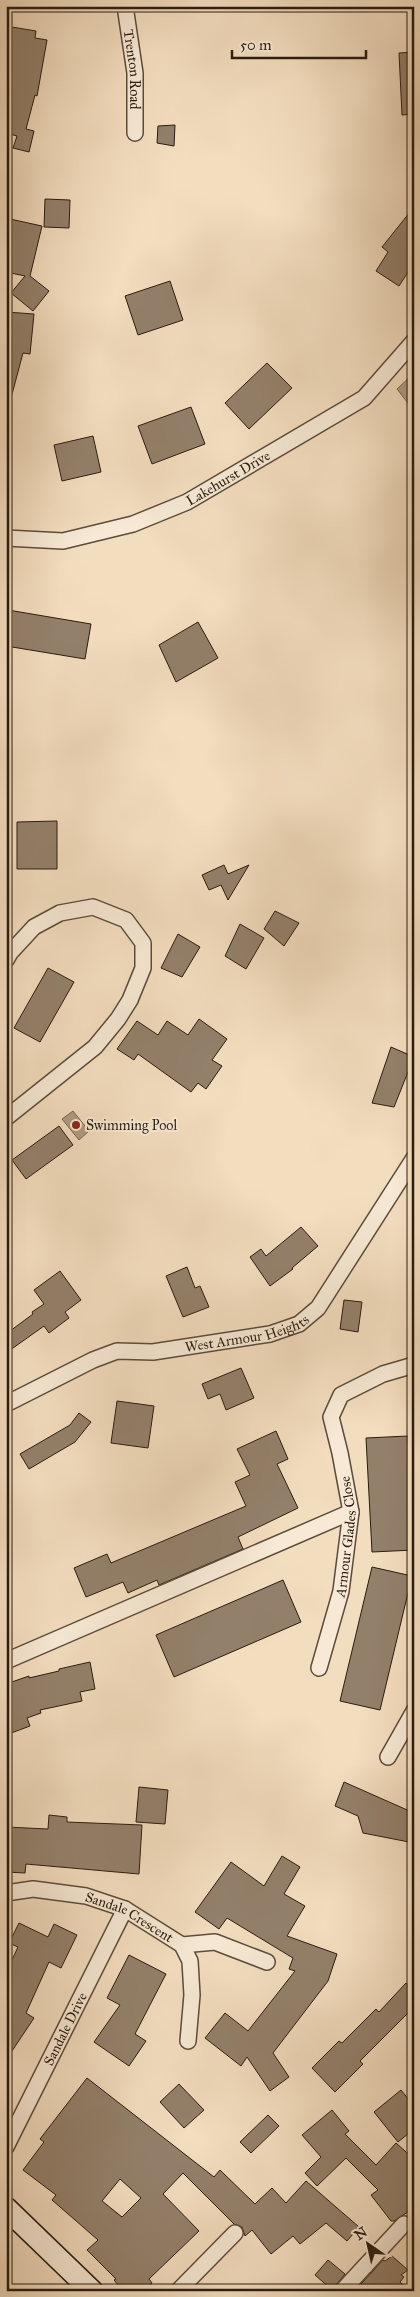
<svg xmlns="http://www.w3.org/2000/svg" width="420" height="2297" viewBox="0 0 420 2297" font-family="'IM FELL Great Primer',serif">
<rect width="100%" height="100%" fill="#f3ddbf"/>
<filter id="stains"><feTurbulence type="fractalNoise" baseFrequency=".004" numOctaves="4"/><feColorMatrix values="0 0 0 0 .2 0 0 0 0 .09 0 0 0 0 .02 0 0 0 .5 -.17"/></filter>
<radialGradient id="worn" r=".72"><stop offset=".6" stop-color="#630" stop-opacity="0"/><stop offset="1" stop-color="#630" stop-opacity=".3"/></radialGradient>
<!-- water -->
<g fill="#af9b83" stroke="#7a6855">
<polygon points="414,373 414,411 397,389"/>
<polygon points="73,1111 89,1131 79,1140 62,1119"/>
</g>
<!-- building -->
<g fill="#93806b" stroke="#2a1c0f" fill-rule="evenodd">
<polygon points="6,26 36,31 35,38 47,40 37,96 35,95 26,129 34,131 29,152 13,148 17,136 6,133"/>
<polygon points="414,52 414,114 402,115 399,53"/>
<polygon points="175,125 174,146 157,143 158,126"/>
<polygon points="45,199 70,200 69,228 44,227"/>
<polygon points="414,207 414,263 399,286 376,271 388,252 382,247"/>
<polygon points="10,219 42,226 30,276 49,291 33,311 11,293 25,276 6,272 6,234"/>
<polygon points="170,281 183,320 138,335 125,296"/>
<polygon points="6,312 34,314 30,354 23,353 11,398 6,398"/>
<polygon points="267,363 292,388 249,429 225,403"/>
<polygon points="191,407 205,444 152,464 138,426"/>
<polygon points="93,436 101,472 62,481 54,445"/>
<polygon points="8,610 91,624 85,659 6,646"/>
<polygon points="198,622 218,658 176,682 159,645"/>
<polygon points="57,821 57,869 17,869 17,822"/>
<polygon points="224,865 228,874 249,865 228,900 221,885 209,890 202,875"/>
<polygon points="275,911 299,923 284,946 264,929"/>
<polygon points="240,924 264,938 246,969 225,956"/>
<polygon points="178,934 200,947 182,977 161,968"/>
<polygon points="48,968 74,982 40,1042 14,1028"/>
<polygon points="199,1019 227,1039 212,1060 222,1066 206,1089 198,1083 191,1092 138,1054 134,1060 117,1049 137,1021 158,1035 167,1021 188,1035"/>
<polygon points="391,1047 414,1057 394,1107 372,1103"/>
<polygon points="59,1126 73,1145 26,1179 12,1160"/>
<polygon points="301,1227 318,1246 292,1268 293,1269 270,1286 250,1257 261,1249 266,1256"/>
<polygon points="187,1267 195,1288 200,1286 209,1307 183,1317 166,1276"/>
<polygon points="60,1271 81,1300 65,1312 69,1318 49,1333 44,1326 6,1353 6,1334 33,1314 32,1312 44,1304 34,1290"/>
<polygon points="344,1300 362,1302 358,1332 340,1329"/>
<polygon points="241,1368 254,1398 226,1410 220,1394 208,1399 202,1384"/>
<polygon points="117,1401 154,1406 148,1448 111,1443"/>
<polygon points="79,1413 91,1422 75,1442 29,1469 20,1454 70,1425"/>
<polygon points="276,1431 288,1459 277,1464 298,1508 238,1537 243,1549 159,1585 157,1580 128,1593 123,1582 86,1597 74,1568 107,1554 111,1563 246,1506 235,1482 250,1475 237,1449"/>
<polygon points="408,1436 414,1550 372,1552 366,1438"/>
<polygon points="372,1567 412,1576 380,1710 340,1701"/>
<polygon points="283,1580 301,1622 174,1677 156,1635"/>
<polygon points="90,1662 95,1689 80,1692 82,1701 40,1710 41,1713 27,1718 30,1726 6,1735 6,1684 29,1676 29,1678 59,1671 59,1669"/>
<polygon points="344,1782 414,1813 414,1832 409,1842 363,1833 358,1816 335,1806"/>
<polygon points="139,1787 168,1790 165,1824 136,1822"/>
<polygon points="49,1815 67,1817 67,1822 142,1825 139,1874 26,1864 25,1873 6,1872 6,1827 48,1829"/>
<polygon points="282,1856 300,1867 284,1894 305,1906 287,1936 337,1954 328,1981 273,2053 289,2077 270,2091 247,2057 241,2066 205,2038 225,2013 248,2031 295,1971 289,1969 293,1958 227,1918 219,1929 195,1912 231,1862 264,1886"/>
<polygon points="19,1923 48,1937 54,1924 77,1935 61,1968 49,1962 26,2013 34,2018 6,2060 6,1973 18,1947 9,1943"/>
<polygon points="129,1955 166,1974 135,2034 146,2041 129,2066 94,2042 120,2005 107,1998"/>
<polygon points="406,1983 414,1990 414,2007 360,2061 363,2064 335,2092 312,2068 339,2041 342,2043 376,2009 379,2012"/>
<path d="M87,2078L214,2177L220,2170L255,2204L272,2188L286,2203L306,2181L359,2227L347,2241L326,2223L300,2244L293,2236L271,2254L252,2230L245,2236L242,2227L234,2224L183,2173L163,2194L199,2231L149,2279L152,2283L143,2291H123L114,2280L116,2279L87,2250L98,2240L52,2200L56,2195L23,2170L44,2142L40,2139ZM120,2179L141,2198L122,2217L102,2201Z"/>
<polygon points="179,2084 204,2110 184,2128 160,2102"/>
<polygon points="401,2090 414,2106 414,2129 398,2142 374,2112"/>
<polygon points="332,2110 349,2131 345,2134 376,2165 396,2143 414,2159 414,2208 394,2221 391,2221 371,2195 378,2190 346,2158 317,2186 305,2173 321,2157 302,2135"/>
<polygon points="268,2115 279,2126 251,2153 240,2142"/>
<polygon points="392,2256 408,2270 401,2275 404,2277 400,2282 410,2291 370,2291 361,2284 383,2260 385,2261"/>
<polygon points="328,2260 345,2274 332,2290 315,2275"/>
</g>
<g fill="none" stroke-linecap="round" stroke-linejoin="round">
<!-- street casing -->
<g stroke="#5c4c3b" stroke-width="18">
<g id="street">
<path id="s1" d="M125,6L135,73V133"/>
<path id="s2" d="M6,538L63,541L133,524L187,502L364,398L414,341"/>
<polyline points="6,960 10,953 34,927 60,913 93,907 126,920 143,943 143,968 130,1000 118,1019 95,1047 6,1118"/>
<path id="s3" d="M6,1404L93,1360L117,1351L153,1352L270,1334L299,1324L318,1308L414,1158"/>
<polyline points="6,1661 351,1512"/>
<path id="s4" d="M319,1668L341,1591L351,1512L340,1453L331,1417L341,1395L383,1374L414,1365"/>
<polyline points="388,1757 414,1711"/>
<path id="s5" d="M6,1893L33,1889L86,1896L125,1909L182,1945L190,1961L192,1995L188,2041"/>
<polyline points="182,1945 215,1942 267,1962"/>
<path id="s6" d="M6,2147L125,1909"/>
<polyline points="178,2291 235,2233"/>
<polyline points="342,2291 404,2224"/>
</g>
</g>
<!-- secondary casing -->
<g stroke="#2a1c0f" stroke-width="24">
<polyline id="secondary" points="6,2208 92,2291"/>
</g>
<!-- street -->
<use href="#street" stroke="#f7e9d5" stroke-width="15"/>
<!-- secondary -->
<use href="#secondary" stroke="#f7e9d5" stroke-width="21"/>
</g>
<!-- markers -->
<circle fill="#8f2418" stroke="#f7e9d5" stroke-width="2" cx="76" cy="1125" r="5"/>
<g text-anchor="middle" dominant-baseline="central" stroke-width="4" stroke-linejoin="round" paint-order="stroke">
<!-- street labels -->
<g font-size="14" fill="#2a1c0f" stroke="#f7e9d5">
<text stroke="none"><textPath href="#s1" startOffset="64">Trenton Road</textPath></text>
<text stroke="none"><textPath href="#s2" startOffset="235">Lakehurst Drive</textPath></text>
<text stroke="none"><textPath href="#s3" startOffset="255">West Armour Heights</textPath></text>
<text stroke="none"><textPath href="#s4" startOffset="135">Armour Glades Close</textPath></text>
<text stroke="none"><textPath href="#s5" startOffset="129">Sandale Crescent</textPath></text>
<text stroke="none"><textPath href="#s6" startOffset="132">Sandale Drive</textPath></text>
</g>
<!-- poi labels -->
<g font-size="14" fill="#2a1c0f" stroke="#f7e9d5" text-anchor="start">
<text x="86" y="1125">Swimming Pool</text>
</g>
</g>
<!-- margin -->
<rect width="420" height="2297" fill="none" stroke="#f3ddbf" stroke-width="25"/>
<rect x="8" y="8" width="405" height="2282" fill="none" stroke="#2a1c0f" stroke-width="2.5"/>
<rect x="12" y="12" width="395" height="2272" fill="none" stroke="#2a1c0f"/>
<!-- north arrow -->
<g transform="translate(368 2244) rotate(326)" stroke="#f7e9d5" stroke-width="4" paint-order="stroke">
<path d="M0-4L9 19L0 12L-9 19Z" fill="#2a1c0f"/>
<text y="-8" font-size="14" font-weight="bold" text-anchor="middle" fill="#2a1c0f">N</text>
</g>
<!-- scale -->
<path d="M232 50v8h134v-8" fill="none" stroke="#2a1c0f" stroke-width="2.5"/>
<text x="240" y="50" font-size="15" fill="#2a1c0f" stroke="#f7e9d5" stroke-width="4" paint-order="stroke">50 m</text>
<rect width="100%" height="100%" filter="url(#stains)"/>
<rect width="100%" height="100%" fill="url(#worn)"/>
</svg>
